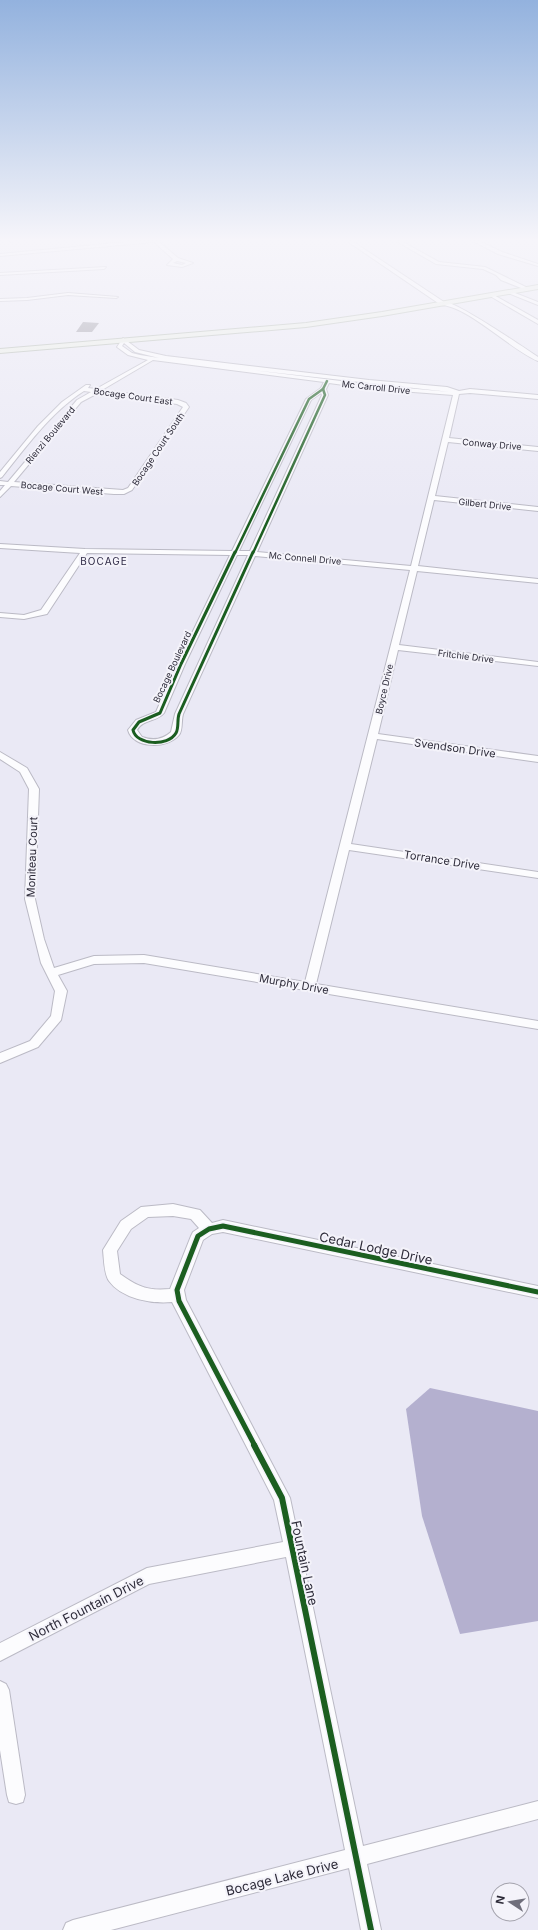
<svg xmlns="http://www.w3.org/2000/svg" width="538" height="1930" viewBox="0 0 538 1930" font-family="Inter,sans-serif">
<rect width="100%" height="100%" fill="#eae9f5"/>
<!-- water -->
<polygon fill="#b4b0cf" points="430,1388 538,1411 538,1621 460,1634 422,1516 406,1409"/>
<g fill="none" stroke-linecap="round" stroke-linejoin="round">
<!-- canal -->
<polygon fill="#b4b0cf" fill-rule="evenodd" points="8,241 16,241 10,243"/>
</g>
<!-- building -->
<polygon fill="#94929e" points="83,322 99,323 92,332 76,332"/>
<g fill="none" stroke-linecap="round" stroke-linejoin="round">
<!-- street casing -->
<g stroke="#bbbac5" stroke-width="2">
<g id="street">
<path d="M137,241H158L178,258L193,263L182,267L167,265L173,259L154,242L0,256V254ZM177,261L186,263L182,265L173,263Z"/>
<path d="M347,241H352L444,302C455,300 524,348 538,357V361C511,350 468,306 441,305Z"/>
<polygon points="396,241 401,241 439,262 485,267 530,289 526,290 501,280 496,275 483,269 436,264"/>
<polygon points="473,241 479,241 502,252 538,264 538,266 498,254"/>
<polygon points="106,267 104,269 0,275 0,273"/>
<polygon points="510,291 538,302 538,305 508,293"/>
<polygon points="68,293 118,297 116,298 68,295 27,300 0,301 0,299 27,298"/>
<polygon points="492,294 538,320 538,324 490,296"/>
<path d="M123,338L139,350L166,356L369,380L447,387L459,391L470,389L538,395V399L470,393L459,394L449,438L538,447V451L448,442L435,496L538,507V511L434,500L418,566L538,579V583L417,571L399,645L538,662V666L398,650L378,734L538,756V762L377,739L351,844L538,872V878L349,850L316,984L538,1021V1029L144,963L94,964L58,975L67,991L61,1020L38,1047L0,1063V1053L30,1041L51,1016L55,991L41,963L25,899L29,789L20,772L0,759V752L27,768L39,789L35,899L44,939L54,968L94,956L144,955L305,982L410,570L255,556L183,714C181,721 183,730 179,735C168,749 133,749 128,730L136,720L156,712L177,664L230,555L87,553L47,614L24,619L0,617V613L24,615L41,610L80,553L0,548V544L85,549L232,551L306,399L321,388L324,382L153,360L102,390L178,400L186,403L189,407L132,490L124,494H114L11,486L0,497V491L5,485H0V481L8,482L77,400L91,392L84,391C51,412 26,447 2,477L0,478V472L38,426L62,402L86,385H90L88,388L96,389L148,360L128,355L117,347ZM124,343L135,352L159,358L140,355L132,353L122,346ZM251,370L450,392L373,385ZM329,383L373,389L453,395L411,566L257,552L328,395L326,389ZM98,393L177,404L183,407L128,488L123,490L14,482L81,402ZM321,393L322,395L250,551H239L311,400ZM237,555H248L175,714L171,732C162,740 153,741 142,737L137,730C143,719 157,722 164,713L185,664Z"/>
<path d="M173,1204L200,1210L212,1223L223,1220L538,1286V1298L223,1232L212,1234L203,1240L184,1290L186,1300L290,1498L363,1846L538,1801V1819L367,1864L381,1930H361L349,1868L111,1930H63L66,1923L73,1920L345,1850L286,1557L149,1584L0,1661V1643L147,1568L283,1542L274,1500L172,1302C152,1304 122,1299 109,1281C104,1274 104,1259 103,1250L121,1221L141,1207ZM173,1216L191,1219L199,1228L193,1232L191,1236L170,1289C148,1291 138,1287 120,1274L117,1251L131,1229L148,1217Z"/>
<polygon points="0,1681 6,1684 9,1690 25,1795 23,1802 16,1804 9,1802 7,1795 0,1750"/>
</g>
</g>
<!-- primary casing -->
<g stroke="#b0b8ae" stroke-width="2">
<polygon id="primary" points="538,285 538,289 382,316 306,327 0,353 0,349 306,323 382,312"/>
</g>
<!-- street -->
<use href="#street" fill="#fcfcfe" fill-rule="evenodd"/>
<!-- primary -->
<use href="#primary" fill="#ebefe7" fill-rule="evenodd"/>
<!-- cycleway-far3 casing -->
<g stroke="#f4f3fa" stroke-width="4">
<g id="cycleway-far3">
<polyline points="323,389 327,381"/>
<polyline points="235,553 309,399 323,389"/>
<polyline points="253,553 325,395 323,389"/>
</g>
</g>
<!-- cycleway-far2 casing -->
<g stroke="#f4f3fa" stroke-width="5">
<path id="cycleway-far2" d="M235,552L181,664L160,713L139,722L133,730C136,745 168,747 176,733C179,728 177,720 179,714L253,552"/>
</g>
<!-- cycleway-far1 casing -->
<g stroke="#f4f3fa" stroke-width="8">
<polyline id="cycleway-far1" points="255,1446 179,1301 177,1290 198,1236 209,1229 223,1226 538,1292"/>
</g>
<!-- cycleway casing -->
<g stroke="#f4f3fa" stroke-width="9">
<polyline id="cycleway" points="254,1445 282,1498 371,1930"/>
</g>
<!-- cycleway-far3 -->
<use href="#cycleway-far3" stroke="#1b5e20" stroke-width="2.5"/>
<!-- cycleway-far2 -->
<use href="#cycleway-far2" stroke="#1b5e20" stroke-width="3"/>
<!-- cycleway-far1 -->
<use href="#cycleway-far1" stroke="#1b5e20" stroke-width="5"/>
<!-- cycleway -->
<use href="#cycleway" stroke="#1b5e20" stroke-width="6"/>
</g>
<!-- sky -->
<linearGradient id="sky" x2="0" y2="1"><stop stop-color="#93b2de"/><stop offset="0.47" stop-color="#f6f5fa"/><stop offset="1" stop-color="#f6f5fa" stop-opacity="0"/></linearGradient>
<rect width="538" height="511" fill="url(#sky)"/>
<g text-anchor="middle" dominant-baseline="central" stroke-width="4" stroke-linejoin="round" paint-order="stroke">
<!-- far-street labels -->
<g font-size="9" fill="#2d2b39" stroke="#f4f3fa">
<text transform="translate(376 387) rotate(6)">Mc Carroll Drive</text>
<text transform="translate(133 396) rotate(8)">Bocage Court East</text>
<text transform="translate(50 435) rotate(-50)">Rienzi Boulevard</text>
<text transform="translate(492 444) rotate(5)">Conway Drive</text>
<text transform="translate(158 449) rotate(-56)">Bocage Court South</text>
<text transform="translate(62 488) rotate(5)">Bocage Court West</text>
<text transform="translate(485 504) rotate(6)">Gilbert Drive</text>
<text transform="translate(305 558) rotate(5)">Mc Connell Drive</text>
<text transform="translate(466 656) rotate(7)">Fritchie Drive</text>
<text transform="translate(172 667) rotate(-65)">Bocage Boulevard</text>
<text transform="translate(384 689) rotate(-77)">Boyce Drive</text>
</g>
<!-- far-neighbourhood labels -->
<g font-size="10" letter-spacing="1" fill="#2d2844" stroke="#f4f3fa">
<text x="104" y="561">BOCAGE</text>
</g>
<!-- street labels -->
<g font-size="11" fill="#2d2b39" stroke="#f4f3fa">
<text transform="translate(455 748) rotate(8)">Svendson Drive</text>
<text transform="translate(32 857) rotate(-88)">Moniteau Court</text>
<text transform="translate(442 860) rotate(9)">Torrance Drive</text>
<text transform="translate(294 984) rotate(10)">Murphy Drive</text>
</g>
<!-- near-street labels -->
<g font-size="13" fill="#2d2b39" stroke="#f4f3fa">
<text transform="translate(376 1248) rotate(12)">Cedar Lodge Drive</text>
<text transform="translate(305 1563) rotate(78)">Fountain Lane</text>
<text transform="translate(86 1608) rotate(-27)">North Fountain Drive</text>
<text transform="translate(282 1877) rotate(-14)">Bocage Lake Drive</text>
</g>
</g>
<!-- north arrow -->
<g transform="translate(510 1902) rotate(282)"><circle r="19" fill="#f4f3fa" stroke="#a4a3ad"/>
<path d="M0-3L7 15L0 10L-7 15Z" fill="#6f6e7b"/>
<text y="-6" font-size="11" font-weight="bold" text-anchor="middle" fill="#2d2b39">N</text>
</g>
</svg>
